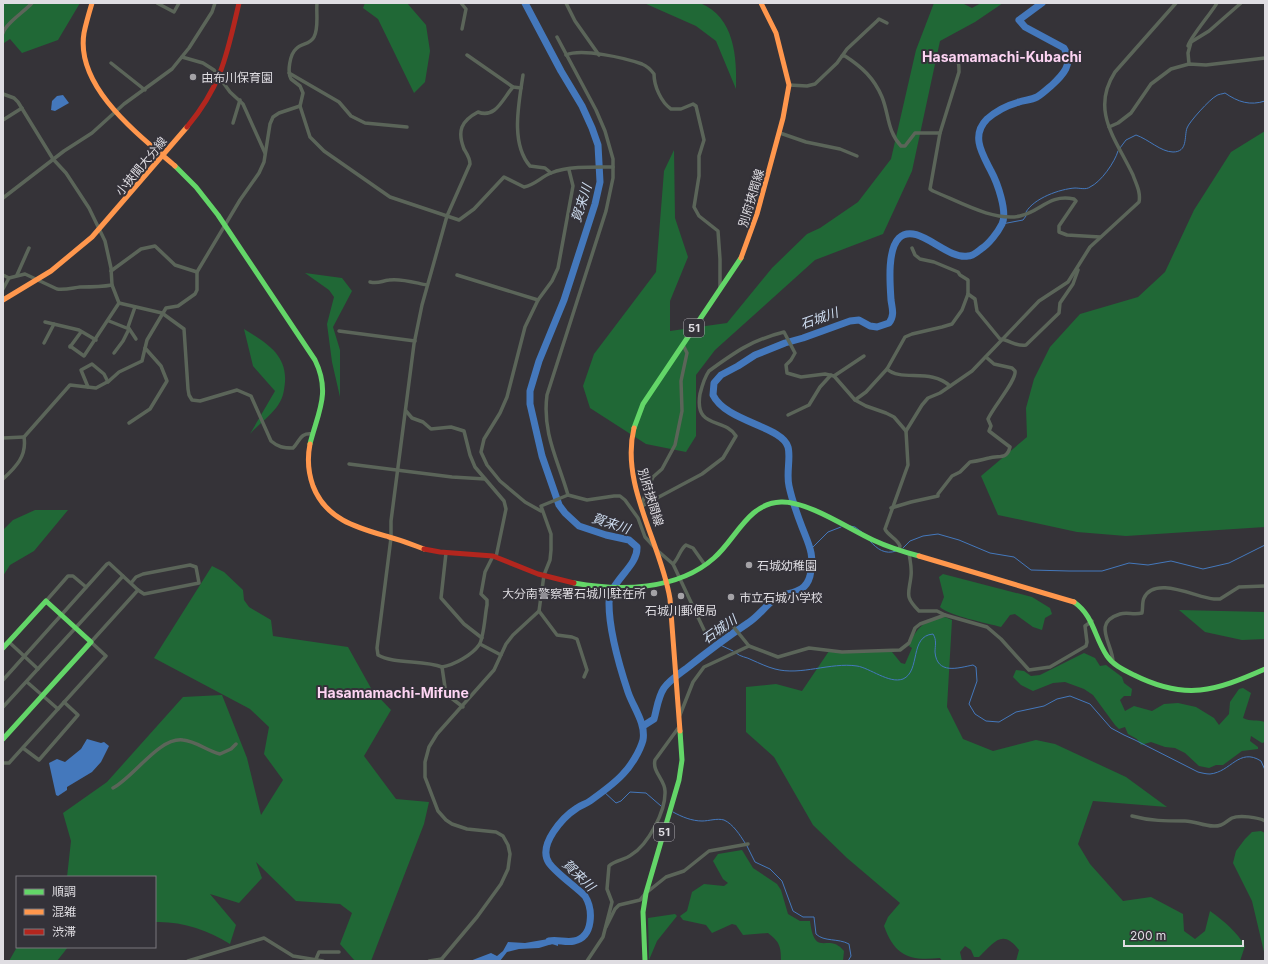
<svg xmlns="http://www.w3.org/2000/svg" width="1268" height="964" viewBox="0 0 1268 964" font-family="Inter,'Noto Sans JP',sans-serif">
<rect width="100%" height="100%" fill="#353338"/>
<!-- green -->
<g fill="#206836">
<polygon points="3,3 80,3 58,40 22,53 10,39 4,43"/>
<polygon points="365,3 407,3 426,25 430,51 425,82 414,93 378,19 363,8"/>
<path d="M644,3C655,3 693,1 700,3C735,17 737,58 736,89L716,41L696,26Z"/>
<polygon points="934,3 962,3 972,8 981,3 1003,3 975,22 940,41 912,171 883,234 815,260 715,350 696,375 696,436 686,452 646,444 590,408 583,386 594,354 656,272 664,171 674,150 675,218 688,257 670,301 670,331 727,323 772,268 807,234 820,228 858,202 891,159 916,50"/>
<polygon points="1265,131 1265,527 1126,536 1077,532 998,515 981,476 1027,437 1026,408 1034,379 1050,347 1080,314 1138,297 1165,272 1194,210 1231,152"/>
<polygon points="305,273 342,278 352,291 333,327 340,350 340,397 332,362 327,324 334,297 329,290"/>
<path d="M244,329C265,342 287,354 285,382C284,392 283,399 276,408C269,417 258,425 250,434L275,391L253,366Z"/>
<polygon points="35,510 68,510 34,551 10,565 3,576 3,530 13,520"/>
<path d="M212,566L224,572L243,590L244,600L249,607L271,620L273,636L348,647L372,690L391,710L364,756L396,799L429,802L424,824L371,961H355L340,944L352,913L340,904L296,901L256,862L262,878L239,903L210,894L236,925L230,944C208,930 181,921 155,922V877H67L71,841L63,813L107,782L183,697L222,695L247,758L261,815L283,780L264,754L269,727L250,709L154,658Z"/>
<path d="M943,574L1032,597L1050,608L1052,614L1045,618L1042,630L1033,627L1015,614L1010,615L1001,627C987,623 949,616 940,607L944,597L939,577Z"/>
<polygon points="1179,610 1265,612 1265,639 1242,640 1205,632"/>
<path d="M945,617L952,620L947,707L963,739L993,751L1036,740L1055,744L1126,777L1167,807L1093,801L1078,844L1090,864L1123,901L1151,897L1183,914L1184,931L1195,939L1205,931L1210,911C1224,921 1237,932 1245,946L1240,961H1016L1019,950C1002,928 994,943 979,957H974L971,950L965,946L960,952L962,961H942L940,958C909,961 895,956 884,926L888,917L900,903L847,858L813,825L774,757L746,732V687L776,684L802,691L829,651L892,652L901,663L905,664L912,648L909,646C917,626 924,621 945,617Z"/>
<path d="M1084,653L1095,658L1100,666L1106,665L1122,677L1124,683L1132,689L1131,696H1124L1120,700L1125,711L1134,706L1152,711L1164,704L1178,703L1196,707L1214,718L1219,725L1229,714L1230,702L1239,689L1243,688L1251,693L1243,718C1251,722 1257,719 1265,722V742L1262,743L1251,736L1250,741L1258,747V749L1242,751L1223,765H1216L1209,768L1199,766L1185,753L1175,748L1165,747L1151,742L1141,745L1137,739L1128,734L1125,727L1119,729L1115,725L1093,695L1084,689L1065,682L1053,683L1033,691L1021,685L1013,677L1016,670L1024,671L1031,676L1040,675Z"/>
<polygon points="1261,831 1265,833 1265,956 1252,901 1233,863 1236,851 1245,839 1252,832"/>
<path d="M742,850L753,868L777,884L781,890L788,914L800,921H810C815,960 828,931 844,951L843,961H781C781,947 780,942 768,933L743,935L736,925L732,924L712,933L706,925L683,920L680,916L687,911L692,892L704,884L724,886L728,883L723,879L713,861L718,854Z"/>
<polygon points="675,914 677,916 657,941 649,960 648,918"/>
<polygon points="17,947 68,947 57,961 9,961"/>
</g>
<!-- water -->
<g fill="#4478bc">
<polygon points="63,95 69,103 55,111 51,110 52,101 57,96"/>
<polygon points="87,739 101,743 104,742 109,746 101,762 92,772 67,787 67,790 58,796 56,795 49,763 57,759 65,762 81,749"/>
<polygon points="554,938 558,939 558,946 552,944 539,948 519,949 507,952 500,961 470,961 491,953 497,956 503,951 508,942 525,943"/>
</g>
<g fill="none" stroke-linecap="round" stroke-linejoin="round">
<!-- stream -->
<g stroke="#4478bc" stroke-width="1">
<path d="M1120,148L1126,140L1136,135C1148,139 1161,152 1173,152C1188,152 1184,137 1187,128C1189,122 1210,99 1216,96C1218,94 1223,94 1225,93C1238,102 1250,106 1265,101"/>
<path d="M1026,212C1034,198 1060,189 1075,188C1080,188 1086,190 1090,187C1101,182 1115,162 1118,151"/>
<polyline points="1002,224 1023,220 1026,216"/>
<polyline points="850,526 855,527 863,533"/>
<path d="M870,541C877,549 885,555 896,551"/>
<polyline points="903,548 910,541 923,536 938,534 959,540 990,553 1014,557 1031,570 1069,571 1102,571 1129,563 1148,565 1171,561 1203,569 1229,563 1265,545"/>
<polyline points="811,549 828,532 841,527"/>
<polyline points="718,644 733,651"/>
<path d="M736,653C740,657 747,657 752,660C759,663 767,667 775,669C801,676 830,662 857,666C870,668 889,684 903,679C921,671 909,636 933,634C937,640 935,646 935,652C937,675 958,668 973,665L976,667L977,681L969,704L975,714L986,721L999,722L1016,712L1044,706L1057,699L1070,696L1090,704L1111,728L1124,735L1135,740L1198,772C1202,773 1206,774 1210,774C1231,772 1239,747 1261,761L1265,770"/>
<polyline points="603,791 616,803 621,801 630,792 646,793 661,806"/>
<path d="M673,812C682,817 692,821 702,821C709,821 717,818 724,820C733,824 740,835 745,843"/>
<path d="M747,846L755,862L770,869L782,881L793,911L803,917H814L816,934C824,942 838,938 849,944L851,956L848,961"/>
</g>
<!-- river -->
<g stroke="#4478bc" stroke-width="7">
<path d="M525,3L561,71L582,106L592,128L598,145L600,182L595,204L564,300L539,361L530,391V404L542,456L559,505L565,513L579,526L606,535L629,540L637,547C638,567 610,580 609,603C609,630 619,665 628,692C633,707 646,723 643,740C640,751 631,766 623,774C614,784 601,793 590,801C586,804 581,805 577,808C563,817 537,845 549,863C556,873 576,887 585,896C593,909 594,937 574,941C566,943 557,939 549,941"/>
<path d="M643,726L654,719C657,708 658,697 664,688C670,680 679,674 687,668C707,652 727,637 748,623C758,617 765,606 775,599C788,591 805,595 810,576C815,555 809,545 802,527C797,514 792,500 789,486C786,474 791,457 788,447C782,426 726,422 713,395L714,383L721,375L738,366L755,355L785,343L803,338L850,321L859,320L870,326L877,327L889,323C895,315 892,308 891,300C890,284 887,250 899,238C917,221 946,260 968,256C973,256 977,252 981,249C989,244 998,232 1002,224C1008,212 997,182 991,171C983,155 970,136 987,119C996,111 1008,105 1019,102C1025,100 1031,100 1037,97C1042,94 1046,90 1051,86C1063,75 1074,64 1064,48L1025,27L1019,20L1042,3"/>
</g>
<!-- street -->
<g stroke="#5b6559" stroke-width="3.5">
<polyline points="157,3 174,12 179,3"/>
<path d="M317,3C316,13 319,28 314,37C310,45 301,43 296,49C290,54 287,72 291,79L300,86L303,93L300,106L310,137L324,151L390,197L459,220L474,209L504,177L524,187C535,185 541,177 551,173C568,166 595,167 613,167"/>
<polyline points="461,3 466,9 462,29"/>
<polyline points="566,3 575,21 599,55"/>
<path d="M3,33C6,23 24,12 32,3"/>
<path d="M557,37L596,110L605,131L613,159V178L606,211L547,395C542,433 558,460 568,495L587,500L614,496H620L625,500L638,518L645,537L658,551L673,564L705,632L714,635L725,620H728L749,646L778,657L809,648L842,652L900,650L909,643L915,628L920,624L945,615"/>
<path d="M1188,46C1189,39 1212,12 1217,3"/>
<polyline points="467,55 513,87 521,88"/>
<path d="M566,55C582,48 625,58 642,64C647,66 651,70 654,74C654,86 661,102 671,109H681L693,104L696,106L704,140L699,156V176L694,207L699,216L718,231L720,259V290"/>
<path d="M842,56H845C862,67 874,78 882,97C889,114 887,131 901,146H905L915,133H940"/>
<path d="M947,56C959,55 959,62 959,72L940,133L930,189L933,191C958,201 994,222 1020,216C1042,211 1048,194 1074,199L1076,201L1059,226V232L1067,235L1100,237"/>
<polyline points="182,57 203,63 214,70 230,92 243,104 265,153"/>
<polyline points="111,63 145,90"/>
<polyline points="1189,64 1188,53 1191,42 1209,31 1241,3"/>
<polyline points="289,73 339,102 351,116 365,123 407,127"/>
<path d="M523,75C519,103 510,143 530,166L545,168L551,173"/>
<polyline points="789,85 807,86 815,84 837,63 847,49 877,21 879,19 887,23"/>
<path d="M3,94L14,98L18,102L53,159L66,173L89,208L105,241L111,268L112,285L119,303L162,313L184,329L188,389L189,395L192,400L200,401L237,390L251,396L271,441C278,447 283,448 293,448C300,441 300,432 313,434"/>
<polyline points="3,120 22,108"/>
<polyline points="233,123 240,100"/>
<polyline points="1109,127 1118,123 1131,113 1151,84 1171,69 1189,64 1206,65 1265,58"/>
<polyline points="780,133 806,142 840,149 857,156"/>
<polyline points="3,198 64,151 92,133 124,104 172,69 189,48 212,12 215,3"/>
<polyline points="111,271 141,249 155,246 175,265 197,272"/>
<polyline points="3,275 9,278"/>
<polyline points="17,275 29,248"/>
<polyline points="457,275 538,300"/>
<path d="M370,282C379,284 381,281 389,280C401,278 416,283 427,285"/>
<path d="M3,289L9,278L25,274L57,289C65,290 72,288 80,287C91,287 101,287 112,285"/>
<path d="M968,294L975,299L977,311L1000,339C1010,340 1016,347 1026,345L1059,313L1060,303L1073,284L1078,270"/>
<polyline points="135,307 128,327 136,339"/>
<polyline points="109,321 129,329 123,341 114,353"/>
<polyline points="45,322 79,330 96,340"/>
<polyline points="339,331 415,341"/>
<polyline points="44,343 54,324"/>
<polyline points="70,346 84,356 119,303"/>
<polyline points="70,347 81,332"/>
<path d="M887,369C901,382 931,368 950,386"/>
<polyline points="834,376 864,356"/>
<polyline points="88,387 81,370 92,364 104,374 108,382"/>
<polyline points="855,400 866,392 887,369 905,337 912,334 942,327 952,324 962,310 968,294 968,280 960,275 958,272 934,262 920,259 915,255 912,248"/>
<polyline points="406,411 412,418 423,422 431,429 451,427 464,431 470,455 475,467 504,501 506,509 496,557"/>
<polyline points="788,415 809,405 820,387 831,375"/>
<polyline points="129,423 150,409 167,381 161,366 145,348"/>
<polyline points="3,438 24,437"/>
<polyline points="349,464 452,477 485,479"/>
<path d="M3,479C16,467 27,456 24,437L70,385L96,388L109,381L119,372L142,361L147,340L166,308L178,306L195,294L197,290V272L240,200L259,173L264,162L270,124L273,117L279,113L300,106"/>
<polyline points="642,504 646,492 653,477 662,469 675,445 682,411 681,381 687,353 683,345"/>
<path d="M642,506L702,474L723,458L736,436C725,417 694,430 700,394C702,386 704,378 709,371C735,352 752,340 784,332L795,353L791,360L786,365L787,373L801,377L825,374L834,376L855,400L866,406L886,413L894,417L906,431"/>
<path d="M891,508L911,502L938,496V494L952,476L960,472L970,462C979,461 981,460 989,458C999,455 1007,460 1010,447L989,431L991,426L988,419C993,407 1017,380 1015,371L1012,368L994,364L986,357"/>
<polyline points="541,511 525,502 500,481 487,465 481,452 484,439 500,413 507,397 525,327 538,300 552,281 558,268 573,186 569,170"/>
<path d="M899,549L900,546C897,538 888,536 885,529L908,465L906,431L922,405L928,398L940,393L972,371L1039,301L1068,282L1090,247L1139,202C1141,192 1136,184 1133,175C1116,139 1090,111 1115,72L1176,3"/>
<polyline points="446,553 441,598 464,624 482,638"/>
<path d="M909,553C910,560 912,568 911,576C909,594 904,596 919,611H937L945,615L987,627L1001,639L1029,670L1050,667L1086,646L1087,642L1085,626L1092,621"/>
<path d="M493,556L485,572L481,594L487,600V605C485,614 484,638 479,645C472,655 454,665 442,667C424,660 393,664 378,655L377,648L391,538V521L414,344L422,305L447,216L470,164C470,158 467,154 464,149C457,131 461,121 478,112C496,119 503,98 513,87"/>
<path d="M673,564C679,558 680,549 686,545L693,548L705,565"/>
<polyline points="131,583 136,577 143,574 190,565 196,567 199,583 144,594 138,590"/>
<polyline points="46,601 68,576 73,576 86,587"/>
<polyline points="539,611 557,635 572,637 577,639 587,670 584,677"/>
<polyline points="9,642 38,669"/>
<polyline points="480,644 501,655"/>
<path d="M1113,662C1113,644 1091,623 1120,614C1127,612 1134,615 1142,613C1143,608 1142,602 1144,598C1155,575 1197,598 1214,599H1220L1239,587L1265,586"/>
<polyline points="442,667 446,694 463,707"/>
<polyline points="3,680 107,564 109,563 138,590 91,642 106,656 9,763 3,763"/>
<polyline points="27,682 58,709"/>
<polyline points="3,707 123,576"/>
<polyline points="680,715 693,682 704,667 749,646"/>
<polyline points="23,748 39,760 78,715 64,702"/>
<path d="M113,788C134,777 159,737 183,740C196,741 207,751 220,754L231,749L236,744"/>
<path d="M1132,816C1150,821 1166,821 1185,821C1197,821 1209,829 1221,825C1225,824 1228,820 1232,818C1239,815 1258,817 1265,821"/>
<polyline points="606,927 615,909 619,905 640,900 646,893 666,877 684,871 709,851 748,844"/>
<polyline points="316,959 319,952 339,952"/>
<polyline points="188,961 264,938 293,956 323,961"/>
<polyline points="429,961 442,959"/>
<polyline points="440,961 477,917 501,884 508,869 510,854 508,845 503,836 496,832 467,829 452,824 446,820 438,811 425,777 425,762 429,747 437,734 494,670 506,644 513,635 539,611 544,575 550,560 551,550 551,534 541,506 568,495"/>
<path d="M587,961L603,937L611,906L612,902L607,889L609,866C615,860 625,860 631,855C648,845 666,811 665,791C665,780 652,772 655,760L679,727"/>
</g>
<!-- fast -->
<g stroke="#63d668" stroke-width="5">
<path d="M175,166L196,187L218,215L315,360C331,393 318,412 310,444"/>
<polyline points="634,428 643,404 741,258"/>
<path d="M574,583C619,591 677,591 714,558C736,539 748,503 781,502C808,501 849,529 873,540C888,547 904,552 919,556"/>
<path d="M1074,602C1094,616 1094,637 1107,656C1113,665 1124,670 1134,675C1186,701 1215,691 1265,669"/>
<polyline points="3,648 46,601 91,642 3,739"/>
<polyline points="645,961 643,912 646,893 679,780 682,760 680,731"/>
</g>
<!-- slow -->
<g stroke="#ff974d" stroke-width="5">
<path d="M92,3C89,13 86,23 84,33C75,87 139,135 175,166"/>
<polyline points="741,258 757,214 783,118 789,85 776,33 761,3"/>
<polyline points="3,300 51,271 92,237 187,127"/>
<path d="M634,428C620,485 661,543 670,599L680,731"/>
<path d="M310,444C307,459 308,472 313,486C326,520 358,528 389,537C401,540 413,545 424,549"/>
<polyline points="919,556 1074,602"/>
</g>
<!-- jam -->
<g stroke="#b3261e" stroke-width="5">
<path d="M187,127C222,85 227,54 239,3"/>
<polyline points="424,549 440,552 493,556 538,574 574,583"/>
</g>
</g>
<!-- markers -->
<g fill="#a4a2a6" stroke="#343239" stroke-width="1.5">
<circle cx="193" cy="77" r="4"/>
<circle cx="749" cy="565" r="4"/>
<circle cx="654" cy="593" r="4"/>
<circle cx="681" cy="596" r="4"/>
<circle cx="731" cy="597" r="4"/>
</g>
<g text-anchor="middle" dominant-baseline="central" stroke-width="4" stroke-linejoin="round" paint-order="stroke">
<!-- shield labels -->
<g fill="#343239" stroke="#acaaaf" stroke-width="1">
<rect x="684" y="319" width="20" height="18" rx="3"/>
<rect x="654" y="823" width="20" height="18" rx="3"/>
</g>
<g font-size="11" font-weight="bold" fill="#dfdde2">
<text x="694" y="328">51</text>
<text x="664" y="832">51</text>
</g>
<!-- poi labels -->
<g font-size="12" fill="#dfdde2" stroke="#343239" text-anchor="start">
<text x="201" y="77">由布川保育園</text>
<text x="757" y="565">石城幼稚園</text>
<text x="646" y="593" text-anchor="end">大分南警察署石城川駐在所</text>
<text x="739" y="597">市立石城小学校</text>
<text x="681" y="610" text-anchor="middle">石城川郵便局</text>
</g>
<!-- street labels -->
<g font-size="12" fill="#dfdde2" stroke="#343239">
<text transform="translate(141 166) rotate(-50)">小挾間大分線</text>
<text transform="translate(751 198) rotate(-73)">別府挾間線</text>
<text transform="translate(651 497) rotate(73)">別府挾間線</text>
</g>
<!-- water labels -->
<g font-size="13" font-style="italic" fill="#ceddf0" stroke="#343239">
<text transform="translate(581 203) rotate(-73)">賀来川</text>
<text transform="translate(819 318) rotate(-19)">石城川</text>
<text transform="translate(611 523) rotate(18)">賀来川</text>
<text transform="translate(719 629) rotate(-35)">石城川</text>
<text transform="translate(579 875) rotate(44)">賀来川</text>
</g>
<!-- quarter labels -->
<g font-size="14" font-weight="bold" fill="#fdd4f3" stroke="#343239">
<text x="1002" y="56">Hasamamachi-Kubachi</text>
<text x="393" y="692">Hasamamachi-Mifune</text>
</g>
</g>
<!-- border -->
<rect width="1268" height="964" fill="none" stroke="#dfdde2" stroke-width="8"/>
<!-- legend -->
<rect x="16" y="876" width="140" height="72" fill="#343239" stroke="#78767d"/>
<rect x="24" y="889" width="20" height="6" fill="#63d668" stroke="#78767d"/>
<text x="52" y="896" font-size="12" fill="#dfdde2">順調</text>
<rect x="24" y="909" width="20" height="6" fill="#ff974d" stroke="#78767d"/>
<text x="52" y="916" font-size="12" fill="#dfdde2">混雑</text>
<rect x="24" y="929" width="20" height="6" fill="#b3261e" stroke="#78767d"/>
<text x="52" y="936" font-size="12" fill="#dfdde2">渋滞</text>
<!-- scale -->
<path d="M1124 940v6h119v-6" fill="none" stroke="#dfdde2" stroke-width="2"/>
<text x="1130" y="940" font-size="12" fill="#dfdde2" stroke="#343239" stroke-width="3" paint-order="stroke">200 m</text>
</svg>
